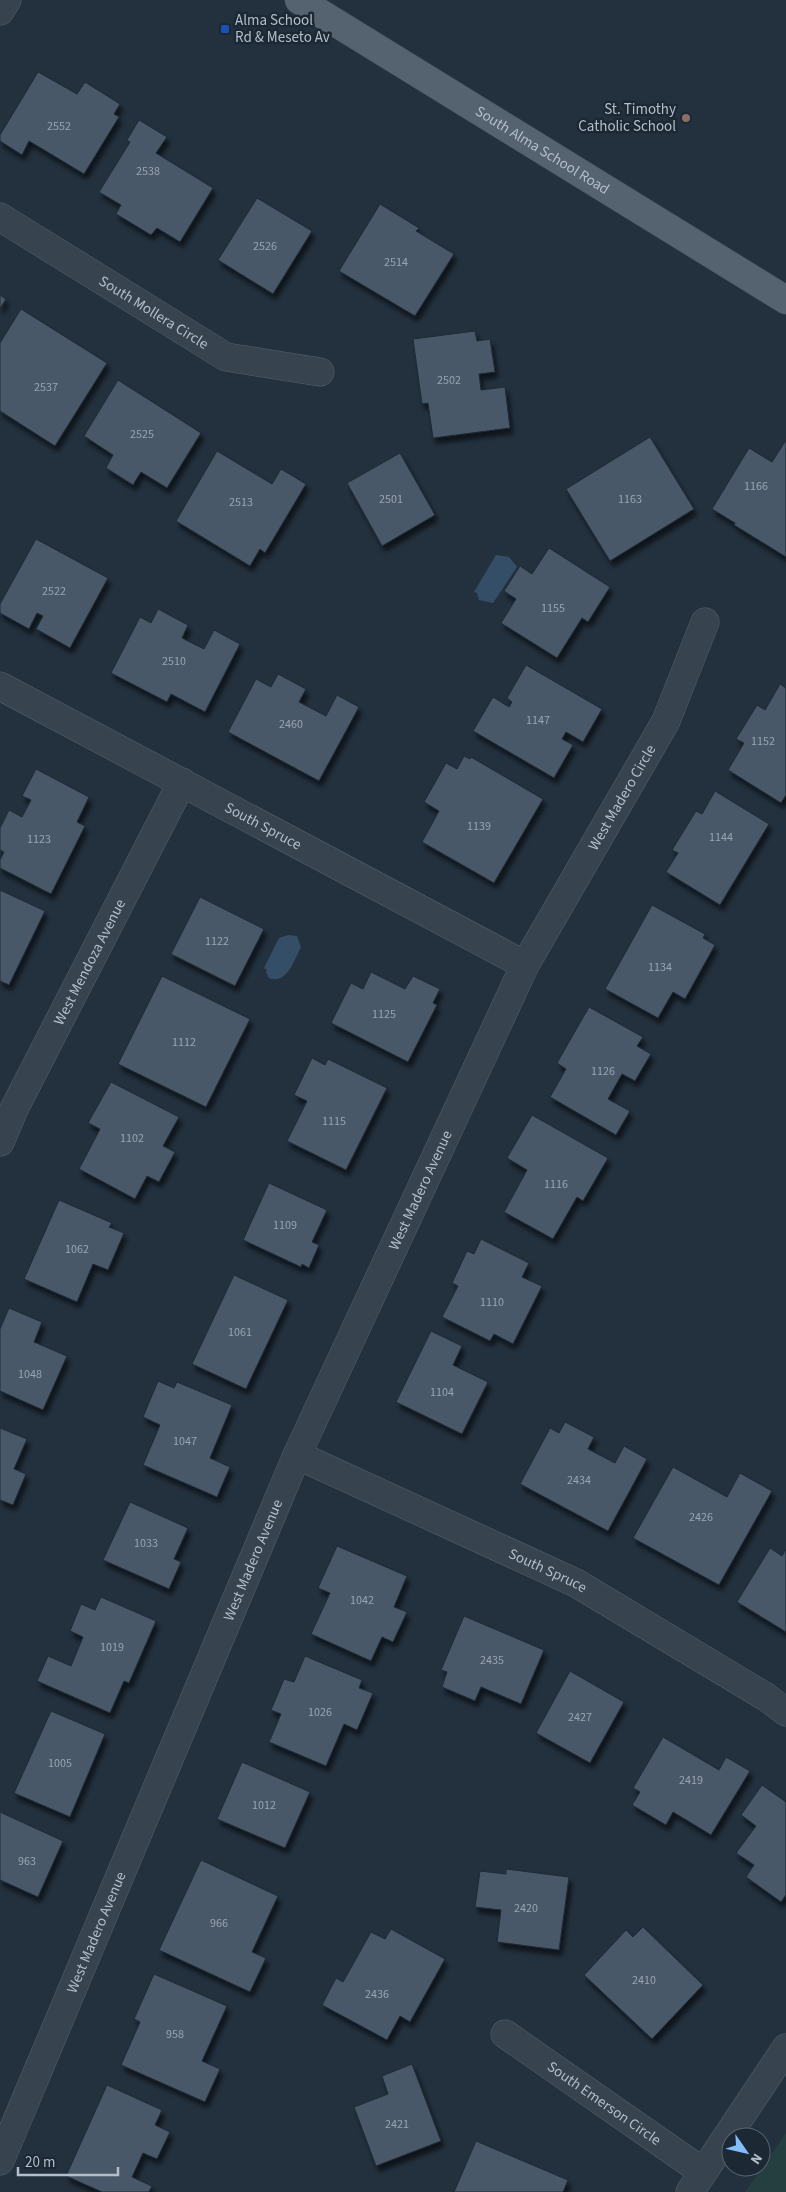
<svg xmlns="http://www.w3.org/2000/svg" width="786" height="2192" viewBox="0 0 786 2192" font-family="'Source Sans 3',sans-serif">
<defs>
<filter id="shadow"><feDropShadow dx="3" dy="5.5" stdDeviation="2.5" flood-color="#0009"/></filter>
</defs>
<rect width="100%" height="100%" fill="#23313f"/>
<!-- green -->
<polygon fill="#253f40" points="786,2133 786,2192 745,2192"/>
<!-- water -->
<g fill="#354e67">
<polygon points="496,555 509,557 517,567 493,603 479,600 477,593 474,592"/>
<path d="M288,935L297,936L301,947C294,960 287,985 269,978L266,972L267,970L264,968L279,938Z"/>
</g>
<!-- building -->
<g fill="#485868" stroke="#1e2a36" filter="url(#shadow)">
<polygon points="38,72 77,94 85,82 120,104 114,114 119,117 84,174 29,141 22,155 0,141 0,135"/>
<polygon points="139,120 167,137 156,153 213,188 180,242 157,228 151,235 116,214 121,205 99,192 130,142 127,140"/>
<polygon points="257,198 312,231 273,294 218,260"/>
<polygon points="380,204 419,228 416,231 454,254 415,316 339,271"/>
<polygon points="0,295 6,299 0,309"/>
<polygon points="21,309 107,363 55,446 0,411 0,343"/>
<polygon points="475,331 477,341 490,339 495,372 479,374 481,390 505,387 510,428 433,438 428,403 422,404 413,339"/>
<polygon points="118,380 201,433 167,488 141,472 133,485 106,468 113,455 84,436"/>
<polygon points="650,437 694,509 610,561 566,489"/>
<polygon points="786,440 786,557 734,525 735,523 712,509 749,448 772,462"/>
<polygon points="217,451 272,484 281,469 306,484 265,553 260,549 250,566 176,521"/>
<polygon points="400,453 435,515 382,546 347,483"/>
<polygon points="36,539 108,578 70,648 36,629 43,616 37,613 29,629 0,613 0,604"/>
<polygon points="549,548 610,587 588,622 582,618 557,658 501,623 516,599 504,591 520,566 532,574"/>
<polygon points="158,609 188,625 182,638 204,649 214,630 240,644 205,712 171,694 167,702 111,673 140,617 151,623"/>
<polygon points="526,665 602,709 583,742 566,732 562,739 573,745 554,778 473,731 493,697 509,707 512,702 507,698"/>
<polygon points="278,674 306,689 299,702 326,716 337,695 359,707 319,781 228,732 256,679 271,687"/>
<polygon points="780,684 786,688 786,795 781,803 728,770 744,743 736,739 757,705 765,710"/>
<polygon points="464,756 470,759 471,757 543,799 494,883 422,842 439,811 424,802 446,763 457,769"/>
<polygon points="36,769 89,797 77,822 85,826 51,894 0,868 0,860 4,852 0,850 0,828 9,810 22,817 31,800 22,796"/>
<polygon points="715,791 769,824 720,905 666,872 678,853 672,850 696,811 702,814"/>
<polygon points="0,890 45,911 9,985 0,981"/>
<polygon points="200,897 264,929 235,986 171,954"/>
<polygon points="652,905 705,934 703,938 715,945 685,999 673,992 658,1018 605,989"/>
<polygon points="371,972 405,989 413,976 440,989 433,1003 437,1005 408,1062 331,1023 351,983 363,989"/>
<polygon points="162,976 250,1019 206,1107 118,1064"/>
<polygon points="589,1007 643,1037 637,1046 651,1054 635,1081 622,1074 608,1099 630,1111 616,1135 550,1097 566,1069 557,1063"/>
<polygon points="312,1058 325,1065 328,1059 387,1088 346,1170 287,1141 307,1101 294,1095"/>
<polygon points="111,1082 179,1117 163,1146 175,1152 159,1182 147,1176 135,1199 79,1169 100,1129 88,1123"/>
<polygon points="532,1115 608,1158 583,1201 577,1197 553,1239 504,1212 527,1170 507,1158"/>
<polygon points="269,1183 327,1210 312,1242 319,1245 309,1268 302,1264 301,1267 243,1240"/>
<polygon points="59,1200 112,1223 109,1227 124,1233 108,1270 93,1264 77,1302 24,1279"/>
<polygon points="481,1239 529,1263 522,1277 542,1286 513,1344 494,1334 490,1341 442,1317 458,1286 452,1283 467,1251 474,1254"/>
<polygon points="234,1275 288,1300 246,1389 192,1364"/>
<polygon points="9,1308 42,1322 34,1342 67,1356 43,1410 0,1391 0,1329"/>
<polygon points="431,1331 462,1346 453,1365 488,1382 462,1434 396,1402"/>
<polygon points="158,1381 174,1388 177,1382 232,1405 210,1458 230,1467 217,1497 143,1465 160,1425 143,1417"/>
<polygon points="565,1422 594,1437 588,1449 615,1463 624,1446 647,1459 608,1531 520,1484 550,1428 559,1433"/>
<polygon points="0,1428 27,1439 14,1469 26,1474 13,1505 0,1500"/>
<polygon points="673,1467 727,1497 740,1473 772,1491 719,1585 633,1538"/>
<polygon points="130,1502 188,1528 174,1559 181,1562 169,1589 103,1560"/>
<polygon points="337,1546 407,1576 394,1607 407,1612 393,1642 382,1637 371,1661 311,1634 330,1593 318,1588"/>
<polygon points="770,1548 782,1556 786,1549 786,1632 737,1602"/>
<polygon points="101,1597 156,1621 129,1683 124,1681 110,1713 37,1681 48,1656 71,1666 83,1637 70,1631 81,1604 95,1610"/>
<polygon points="464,1616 544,1650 521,1704 481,1687 475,1701 442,1687 447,1672 441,1670"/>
<polygon points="305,1656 362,1680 359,1688 373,1693 357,1730 344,1724 326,1766 269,1742 281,1714 271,1710 284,1679 294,1682"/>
<polygon points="570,1671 624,1702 590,1763 536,1733"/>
<polygon points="51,1711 105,1734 70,1817 14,1793"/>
<polygon points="663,1737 719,1770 726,1757 750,1771 711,1835 673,1812 666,1825 632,1805 640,1792 633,1788"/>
<polygon points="242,1762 310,1792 285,1848 217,1819"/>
<polygon points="762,1785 786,1802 786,1895 781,1902 746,1877 754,1865 736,1853 756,1826 741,1815"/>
<polygon points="0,1812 63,1841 38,1897 0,1880"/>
<polygon points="201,1860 278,1896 252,1952 266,1958 250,1992 159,1950"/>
<polygon points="506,1869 569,1877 559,1950 497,1942 501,1910 475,1907 480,1871 506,1874"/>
<polygon points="643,1927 703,1985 652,2039 584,1975 626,1930 633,1937"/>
<polygon points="391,1929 445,1959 410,2022 400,2016 387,2040 322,2005 336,1978 343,1982 371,1932 385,1939"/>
<polygon points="154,1974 227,2006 202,2061 220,2069 205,2102 121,2065 140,2022 134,2019"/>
<polygon points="412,2064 441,2141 376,2166 354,2107 388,2094 382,2076"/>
<polygon points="107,2085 162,2110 155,2125 170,2132 157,2159 143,2153 132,2177 152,2186 149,2192 102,2192 66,2176"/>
<polygon points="476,2141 568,2180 563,2192 454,2192"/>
</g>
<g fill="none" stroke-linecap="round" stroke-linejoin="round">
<!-- minor casing -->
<g stroke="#55616d" stroke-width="29">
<g id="minor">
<polyline points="0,11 7,0"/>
<path id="s1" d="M0,217L226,357L320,372"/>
<path id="s2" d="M0,686L525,965"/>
<path id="s3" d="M0,1142L14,1109L182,782"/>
<path id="s4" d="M297,1455L576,1583L766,1697L786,1712"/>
<path id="s5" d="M505,2034L703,2172"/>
<path id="s6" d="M0,2161L297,1455L525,965L666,721L705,622"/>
<polyline points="690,2192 786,2048"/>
</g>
</g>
<!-- major casing -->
<g stroke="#404c58" stroke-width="29">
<g id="major">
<path id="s7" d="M299,0L786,300"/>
</g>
</g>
<!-- minor -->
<use href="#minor" stroke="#37434f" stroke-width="28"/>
<!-- major -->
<use href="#major" stroke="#55626f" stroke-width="28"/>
</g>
<!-- markers -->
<rect fill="#1a4fb4" stroke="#1c2834" stroke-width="2" x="220" y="24" width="10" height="10" rx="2.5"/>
<circle fill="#8d6e63" stroke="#1c2834" stroke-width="2" cx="686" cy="118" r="5"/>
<g text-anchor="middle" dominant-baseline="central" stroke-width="5" stroke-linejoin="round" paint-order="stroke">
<!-- number labels -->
<g font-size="12" fill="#98a4b2">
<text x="59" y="126">2552</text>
<text x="148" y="171">2538</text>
<text x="265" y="246">2526</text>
<text x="396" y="262">2514</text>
<text x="449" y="380">2502</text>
<text x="46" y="387">2537</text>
<text x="142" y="434">2525</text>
<text x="756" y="486">1166</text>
<text x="391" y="499">2501</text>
<text x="630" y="499">1163</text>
<text x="241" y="502">2513</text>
<text x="54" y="591">2522</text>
<text x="553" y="608">1155</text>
<text x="174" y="661">2510</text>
<text x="538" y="720">1147</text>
<text x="291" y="724">2460</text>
<text x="763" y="741">1152</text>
<text x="479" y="826">1139</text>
<text x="721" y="837">1144</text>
<text x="39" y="839">1123</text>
<text x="217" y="941">1122</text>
<text x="660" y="967">1134</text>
<text x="384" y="1014">1125</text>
<text x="184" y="1042">1112</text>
<text x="603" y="1071">1126</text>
<text x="334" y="1121">1115</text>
<text x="132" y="1138">1102</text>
<text x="556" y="1184">1116</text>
<text x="285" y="1225">1109</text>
<text x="77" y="1249">1062</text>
<text x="492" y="1302">1110</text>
<text x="240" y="1332">1061</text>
<text x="30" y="1374">1048</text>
<text x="442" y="1392">1104</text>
<text x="185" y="1441">1047</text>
<text x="579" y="1480">2434</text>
<text x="701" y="1517">2426</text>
<text x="146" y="1543">1033</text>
<text x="362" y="1600">1042</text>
<text x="112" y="1647">1019</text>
<text x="492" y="1660">2435</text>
<text x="320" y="1712">1026</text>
<text x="580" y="1717">2427</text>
<text x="60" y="1763">1005</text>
<text x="691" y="1780">2419</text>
<text x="264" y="1805">1012</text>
<text x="27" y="1861">963</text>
<text x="526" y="1908">2420</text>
<text x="219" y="1923">966</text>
<text x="644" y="1980">2410</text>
<text x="377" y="1994">2436</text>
<text x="175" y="2034">958</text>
<text x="397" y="2124">2421</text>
</g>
<!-- poi labels -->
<g font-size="15" fill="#b3beca" stroke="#1c2834" text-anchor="start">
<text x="235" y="20">Alma School<tspan x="235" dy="17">Rd &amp; Meseto Av</tspan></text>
<text x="676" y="109" text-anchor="end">St. Timothy<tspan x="676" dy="17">Catholic School</tspan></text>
</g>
<!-- street labels -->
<g font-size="15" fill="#b3beca" stroke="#1c2834">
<text stroke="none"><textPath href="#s7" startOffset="286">South Alma School Road</textPath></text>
<text stroke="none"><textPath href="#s1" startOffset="181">South Mollera Circle</textPath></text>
<text stroke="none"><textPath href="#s6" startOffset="1500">West Madero Circle</textPath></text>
<text stroke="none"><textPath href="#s2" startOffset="298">South Spruce</textPath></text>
<text stroke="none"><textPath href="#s3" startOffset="201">West Mendoza Avenue</textPath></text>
<text stroke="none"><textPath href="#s6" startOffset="1058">West Madero Avenue</textPath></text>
<text stroke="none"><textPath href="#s6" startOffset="652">West Madero Avenue</textPath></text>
<text stroke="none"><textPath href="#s4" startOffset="276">South Spruce</textPath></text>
<text stroke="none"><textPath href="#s6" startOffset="248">West Madero Avenue</textPath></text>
<text stroke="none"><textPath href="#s5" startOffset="121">South Emerson Circle</textPath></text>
</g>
</g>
<!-- north arrow -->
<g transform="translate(746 2152) rotate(124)"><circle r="24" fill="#1c2834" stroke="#586470"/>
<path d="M0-4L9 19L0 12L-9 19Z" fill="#84bdfd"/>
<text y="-8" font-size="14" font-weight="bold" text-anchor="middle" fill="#b3beca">N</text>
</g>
<!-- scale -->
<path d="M18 2167v8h100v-8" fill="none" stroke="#b3beca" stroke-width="2.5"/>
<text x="25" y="2167" font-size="15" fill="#b3beca" stroke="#1c2834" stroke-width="4" paint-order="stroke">20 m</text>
</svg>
